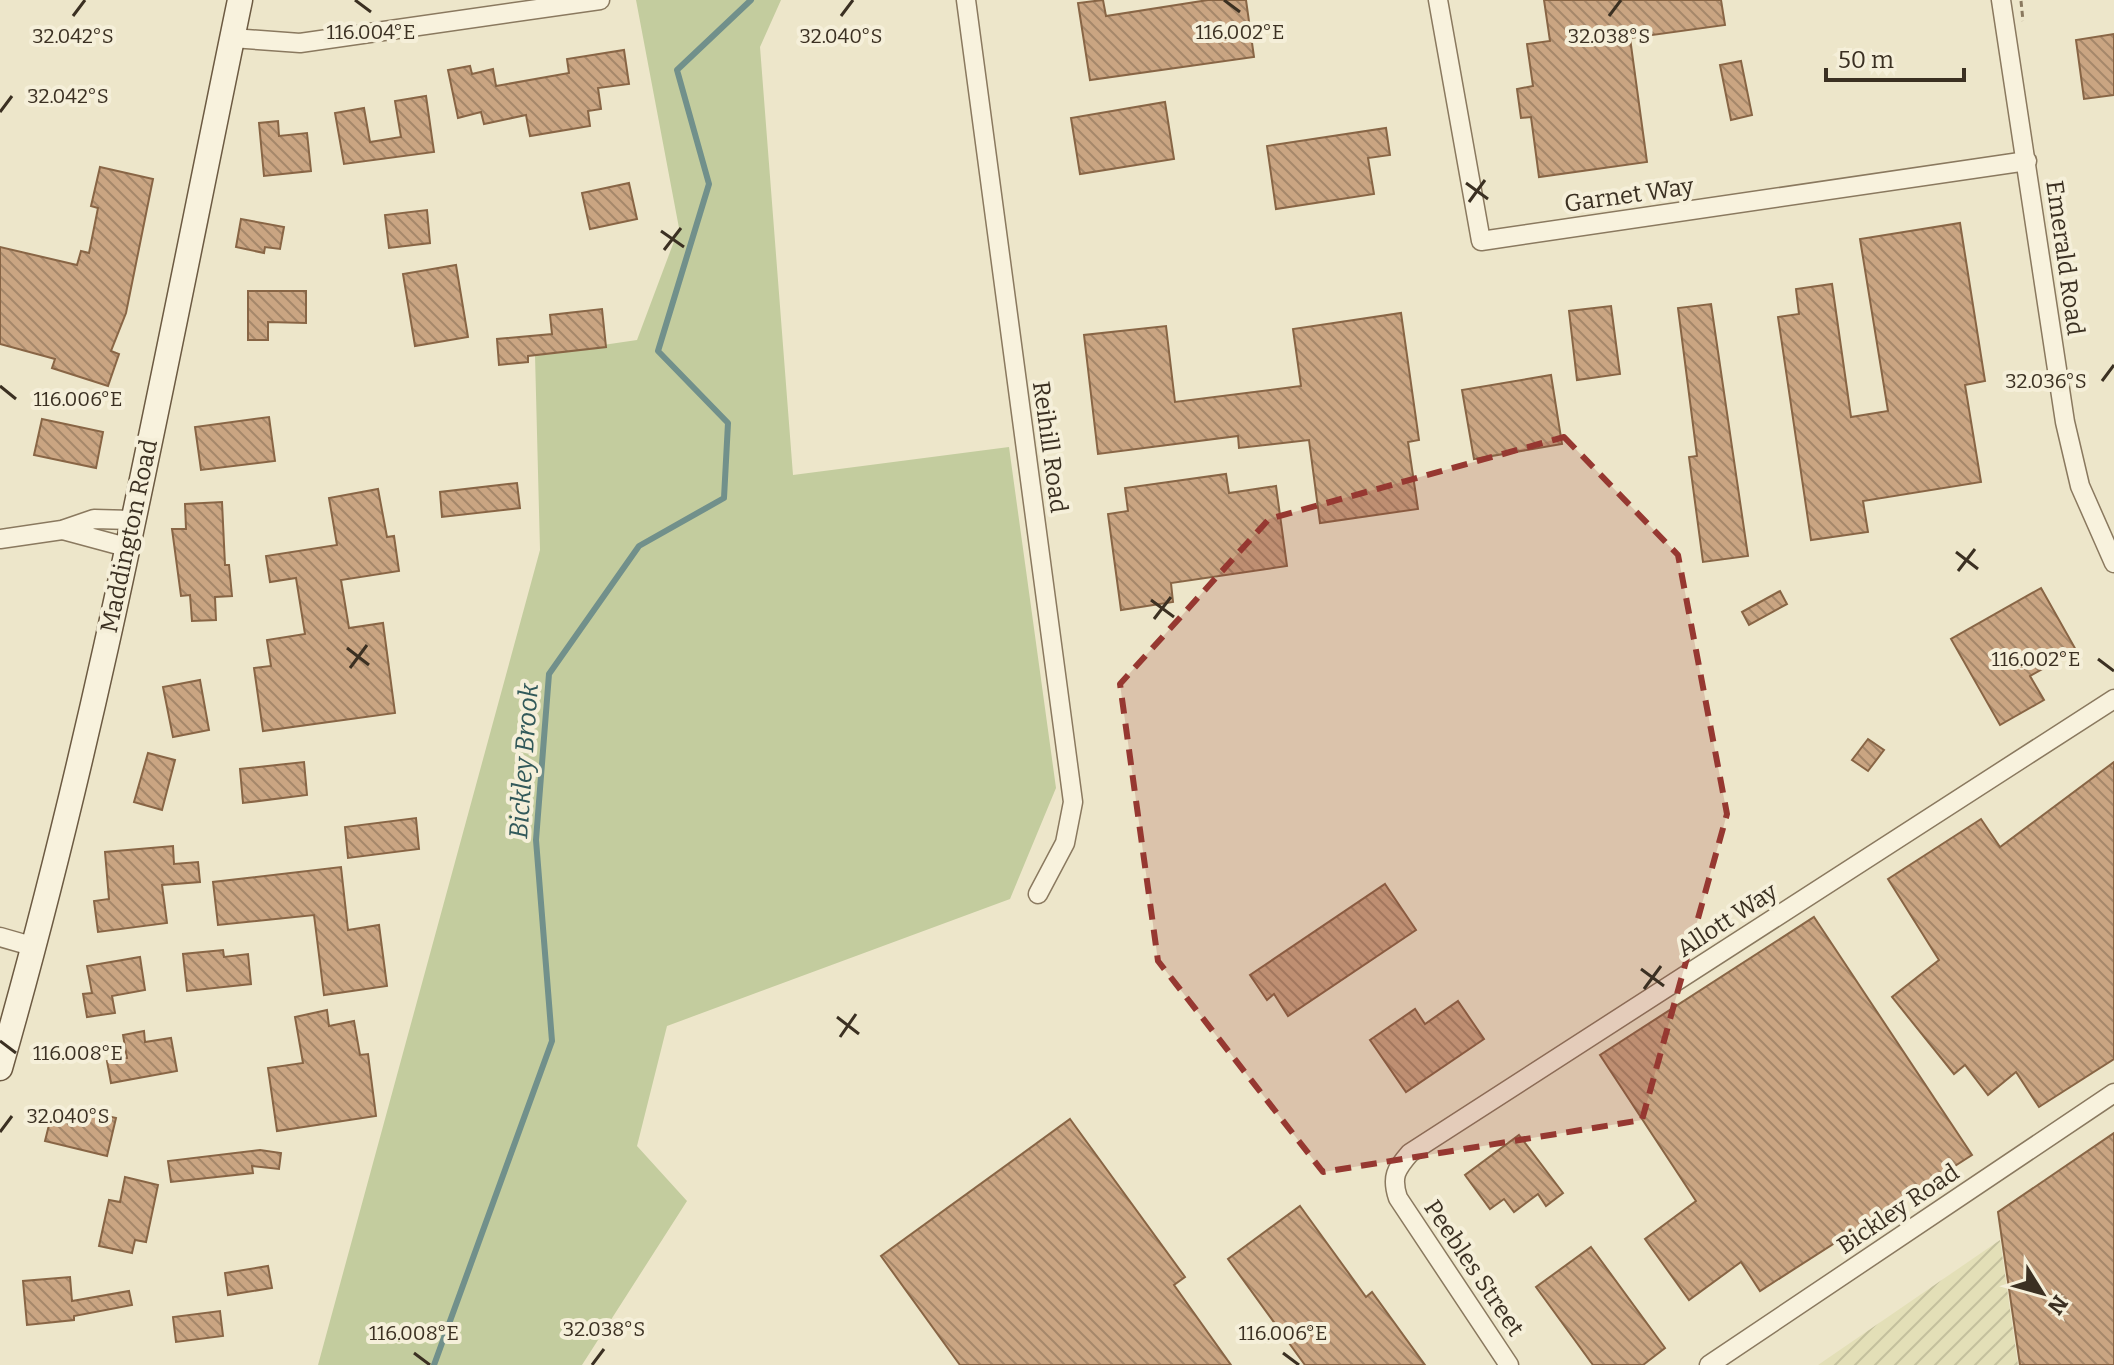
<svg xmlns="http://www.w3.org/2000/svg" width="2114" height="1365" viewBox="0 0 2114 1365" font-family="Bitter,serif">
<defs>
<pattern id="farmland-furrows" width="10" height="10" patternUnits="userSpaceOnUse" patternTransform="scale(2)"><rect width="10" height="10" fill="#e3dfb7"/><path d="M-1 1l2-2M0 10L10 0M9 11l2-2" fill="none" stroke="#c4c09d"/></pattern>
<pattern id="building-back-hatch" width="6" height="6" patternUnits="userSpaceOnUse" patternTransform="scale(2)"><rect width="6" height="6" fill="#caa582"/><path d="M-1 5l2 2M0 0l6 6M5-1l2 2" fill="none" stroke="#a5876a"/></pattern>
</defs>
<rect width="100%" height="100%" fill="#ede6ca"/>
<!-- farmland -->
<polygon fill="url(#farmland-furrows)" points="2000,1240 2018,1365 1818,1365"/>
<!-- green -->
<polygon fill="#c3cc9e" points="636,0 781,0 760,47 793,475 1009,447 1056,788 1010,899 667,1026 637,1146 687,1201 582,1365 318,1365 540,550 535,355 637,340 679,228"/>
<g fill="none" stroke-linecap="round" stroke-linejoin="round">
<!-- stream -->
<polyline stroke="#71908b" stroke-width="6" points="434,1365 552,1041 536,840 549,674 639,546 724,498 728,423 658,351 709,184 677,70 751,0"/>
</g>
<!-- building -->
<g fill="url(#building-back-hatch)" stroke="#886545" stroke-width="2">
<polygon points="1103,0 1106,16 1208,0 1246,0 1254,57 1090,80 1078,3"/>
<polygon points="1544,0 1721,0 1725,25 1630,38 1647,162 1539,177 1531,117 1521,118 1517,89 1533,86 1527,44 1550,41"/>
<polygon points="2114,34 2114,95 2084,99 2076,40"/>
<polygon points="624,50 629,84 598,88 601,109 588,111 590,126 530,136 526,115 484,124 481,112 458,118 448,70 470,66 472,74 493,69 496,86 569,73 567,59"/>
<polygon points="1741,61 1752,115 1731,120 1720,65"/>
<polygon points="426,96 434,152 344,164 335,113 364,108 370,142 401,137 395,101"/>
<polygon points="1165,102 1174,159 1080,174 1071,118"/>
<polygon points="278,121 279,136 307,133 311,171 264,176 259,123"/>
<polygon points="1386,128 1390,155 1368,158 1374,194 1276,209 1267,146"/>
<polygon points="100,167 153,179 126,313 111,351 119,354 108,386 52,368 55,359 0,344 0,247 77,265 81,251 89,253 98,208 91,206"/>
<polygon points="629,183 637,219 590,229 582,193"/>
<polygon points="427,210 430,243 389,248 385,215"/>
<polygon points="241,219 284,227 280,249 265,247 264,253 236,247"/>
<polygon points="1960,223 1985,381 1965,385 1981,482 1863,501 1868,532 1811,540 1778,317 1799,314 1796,289 1832,284 1851,417 1888,411 1860,239"/>
<polygon points="456,265 468,337 415,346 403,274"/>
<polygon points="248,291 306,291 306,323 268,322 268,340 248,340"/>
<polygon points="1711,304 1748,556 1703,562 1689,457 1697,456 1678,308"/>
<polygon points="1611,306 1620,374 1577,380 1569,311"/>
<polygon points="602,309 606,347 528,356 528,362 499,365 497,339 552,334 550,315"/>
<polygon points="1401,313 1419,440 1408,442 1418,509 1320,523 1309,440 1239,448 1238,436 1098,454 1084,335 1166,326 1175,402 1301,386 1293,329"/>
<polygon points="1551,375 1562,444 1474,459 1462,390"/>
<polygon points="269,417 275,461 201,470 195,427"/>
<polygon points="42,419 103,432 96,468 34,455"/>
<polygon points="1226,474 1229,493 1276,486 1287,566 1171,583 1173,602 1121,610 1108,514 1128,511 1125,488"/>
<polygon points="517,483 520,508 442,517 440,492"/>
<polygon points="378,489 387,537 394,536 399,571 341,580 349,628 383,623 395,713 263,731 254,668 271,666 267,640 305,634 296,578 270,582 266,556 337,545 329,498"/>
<polygon points="222,502 225,565 229,565 232,596 215,597 216,620 192,621 190,595 181,596 172,529 186,529 185,504"/>
<polygon points="2041,588 2076,650 2030,676 2044,700 2000,725 1951,639"/>
<polygon points="1780,591 1787,604 1749,625 1742,612"/>
<polygon points="200,680 209,730 173,737 163,687"/>
<polygon points="1868,739 1884,750 1868,771 1852,760"/>
<polygon points="148,753 175,760 162,810 134,802"/>
<polygon points="304,762 307,795 243,803 240,769"/>
<polygon points="2114,762 2114,1059 2039,1107 2016,1072 1988,1095 1965,1065 1954,1074 1892,997 1939,960 1888,879 1981,819 2000,847"/>
<polygon points="416,818 419,849 348,858 345,827"/>
<polygon points="173,846 174,864 198,862 200,882 162,885 167,923 98,932 94,901 109,899 105,852"/>
<polygon points="341,867 348,930 379,925 387,986 324,995 314,915 218,925 213,882"/>
<polygon points="1385,884 1416,930 1288,1016 1274,994 1267,1000 1250,975"/>
<polygon points="1814,917 1972,1155 1760,1291 1741,1262 1689,1300 1645,1239 1696,1201 1600,1055"/>
<polygon points="223,950 224,957 248,954 251,984 187,991 183,954"/>
<polygon points="140,957 145,990 112,996 115,1013 87,1017 83,994 92,993 87,966"/>
<polygon points="1458,1001 1484,1039 1406,1092 1370,1040 1415,1009 1425,1024"/>
<polygon points="327,1010 329,1026 354,1021 360,1055 368,1054 376,1116 277,1131 268,1068 303,1063 295,1017"/>
<polygon points="144,1031 145,1042 171,1038 177,1071 111,1083 107,1061 127,1058 123,1035"/>
<polygon points="72,1108 116,1118 107,1156 45,1141 52,1113 70,1118"/>
<polygon points="1070,1119 1185,1277 1174,1285 1231,1365 960,1365 881,1256"/>
<polygon points="2114,1133 2114,1365 2020,1365 1998,1212"/>
<polygon points="1519,1135 1563,1193 1546,1206 1538,1194 1514,1212 1504,1199 1490,1209 1465,1175"/>
<polygon points="260,1150 281,1153 279,1169 252,1166 253,1173 171,1182 168,1161"/>
<polygon points="125,1177 158,1185 146,1242 135,1240 132,1253 99,1246 109,1200 120,1202"/>
<polygon points="1300,1206 1366,1297 1372,1292 1425,1365 1305,1365 1228,1259"/>
<polygon points="1591,1247 1665,1348 1643,1365 1593,1365 1536,1287"/>
<polygon points="268,1266 272,1288 228,1295 225,1273"/>
<polygon points="70,1277 72,1301 129,1291 132,1305 74,1316 74,1320 27,1325 23,1281"/>
<polygon points="220,1311 223,1336 176,1342 173,1317"/>
</g>
<g fill="none" stroke-linecap="round" stroke-linejoin="round">
<!-- minor casing -->
<g stroke="#8a795f" stroke-width="21">
<g id="minor">
<polyline points="966,0 1073,802 1065,843 1038,894"/>
<polyline points="1438,0 1481,241 2027,161"/>
<polyline points="2001,0 2065,422 2080,486 2114,563"/>
<polyline points="232,38 300,43 600,0"/>
<polyline points="63,530 126,547"/>
<polyline points="0,539 62,530 94,519 132,520"/>
<polyline points="0,937 35,947"/>
<path d="M1509,1365L1398,1198C1391,1177 1396,1169 1410,1153L2114,699"/>
<polyline points="1709,1365 2114,1093"/>
</g>
</g>
<!-- secondary casing -->
<g stroke="#6c5a42" stroke-width="27">
<path id="secondary" d="M0,1068C101,717 166,357 240,0"/>
</g>
<!-- path -->
<polyline stroke="#8a795f" stroke-width="3" stroke-dasharray="6 4" stroke-linecap="butt" points="2021,1 2023,21"/>
<!-- minor -->
<use href="#minor" stroke="#f8f2dd" stroke-width="18"/>
<!-- secondary -->
<use href="#secondary" stroke="#f8f2dd" stroke-width="24"/>
</g>
<!-- marked area -->
<path fill="#963831" fill-opacity="0.2" stroke="#963831" stroke-width="6" stroke-dasharray="16 10" stroke-linejoin="round" d="M1564,437L1678,555L1727,814L1642,1120L1323,1172L1158,961L1120,684L1269,519Z"/>
<!-- ticks -->
<path fill="none" stroke="#3b3022" stroke-width="3" d="M355,0L371,12M1224,0L1240,12M73,16L85,0M841,16L853,0M1609,16L1621,0M0,112L12,96M1466,183L1488,199M1469,202L1485,180M661,231L684,247M664,250L681,228M2102,381L2114,365M0,386L16,399M1956,552L1978,569M1958,571L1975,549M1151,600L1174,617M1154,619L1171,597M347,648L369,665M2098,659L2114,671M350,668L367,645M1641,969L1664,986M1644,989L1661,966M837,1017L859,1034M840,1037L856,1014M0,1041L16,1053M0,1132L12,1116M414,1353L430,1365M1283,1353L1299,1365M592,1365L604,1349"/>
<g text-anchor="middle" dominant-baseline="central" stroke-width="8" stroke-linejoin="round" paint-order="stroke">
<!-- street labels -->
<g font-size="24" fill="#3b3022" stroke="#f5efd9">
<text transform="translate(1629 195) rotate(-8)">Garnet Way</text>
<text transform="translate(2065 258) rotate(82)">Emerald Road</text>
<text transform="translate(1050 447) rotate(82)">Reihill Road</text>
<text transform="translate(129 536) rotate(-78)">Maddington Road</text>
<text transform="translate(1727 920) rotate(-33)">Allott Way</text>
<text transform="translate(1898 1209) rotate(-34)">Bickley Road</text>
<text transform="translate(1474 1268) rotate(56)">Peebles Street</text>
</g>
<!-- water labels -->
<g font-size="26" font-style="italic" fill="#32595a" stroke="#f5efd9">
<text transform="translate(524 761) rotate(-86)">Bickley Brook</text>
</g>
</g>
<g font-size="20" text-anchor="middle" fill="#3b3022" stroke="#f5efd9" stroke-width="8" stroke-linejoin="round" paint-order="stroke">
<text x="371" y="39">116.004°E</text>
<text x="1240" y="39">116.002°E</text>
<text x="73" y="43">32.042°S</text>
<text x="841" y="43">32.040°S</text>
<text x="1609" y="43">32.038°S</text>
<text x="68" y="103">32.042°S</text>
<text x="2046" y="388">32.036°S</text>
<text x="78" y="406">116.006°E</text>
<text x="2036" y="666">116.002°E</text>
<text x="78" y="1060">116.008°E</text>
<text x="68" y="1123">32.040°S</text>
<text x="604" y="1336">32.038°S</text>
<text x="414" y="1340">116.008°E</text>
<text x="1283" y="1340">116.006°E</text>
</g>
<!-- north arrow -->
<g transform="translate(2042 1293) rotate(127)" stroke="#f5efd9" stroke-width="6" paint-order="stroke">
<path d="M0-6L14 30L0 20L-14 30Z" fill="#3b3022"/>
<text y="-12" font-size="22" font-weight="bold" text-anchor="middle" fill="#3b3022">N</text>
</g>
<!-- scale -->
<path d="M1826 68v12h138v-12" fill="none" stroke="#3b3022" stroke-width="4"/>
<text x="1838" y="68" font-size="24" fill="#3b3022" stroke="#f5efd9" stroke-width="6" paint-order="stroke">50 m</text>
</svg>
